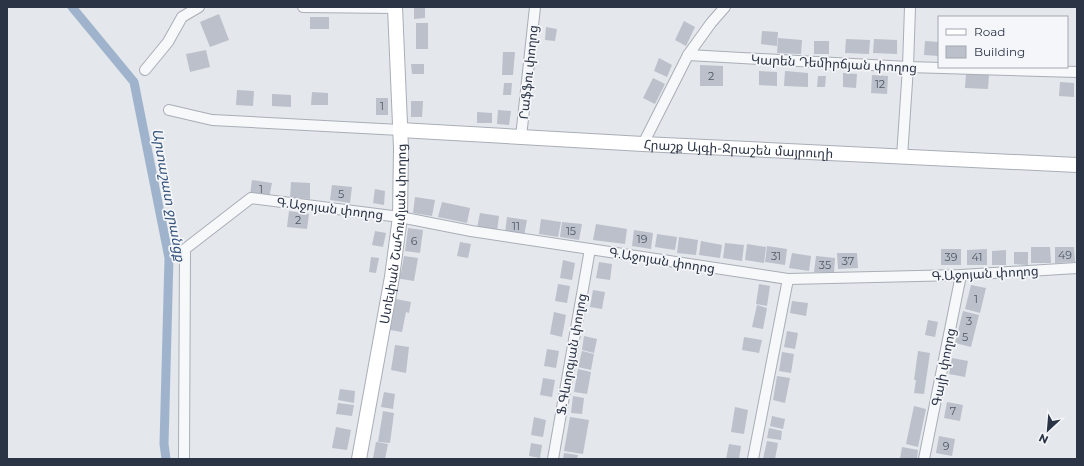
<svg xmlns="http://www.w3.org/2000/svg" width="1084" height="466" viewBox="0 0 1084 466" font-family="Montserrat,'Noto Sans Armenian',sans-serif">
<rect width="100%" height="100%" fill="#e4e7ec"/>
<g fill="none" stroke-linecap="round" stroke-linejoin="round">
<!-- canal -->
<polyline stroke="#9fb4cc" stroke-width="9" points="72,7 134,82 169,258 164,444 166,459"/>
</g>
<!-- building -->
<g fill="#bbc0ca">
<polygon points="414,7 425,7 425,18 414,19"/>
<polygon points="219,14 229,40 210,47 200,22"/>
<rect x="310" y="17" width="19" height="12"/>
<polygon points="684,21 695,27 686,46 675,40"/>
<rect x="416" y="23" width="12" height="26"/>
<polygon points="546,27 557,29 555,41 545,40"/>
<polygon points="762,31 778,32 777,46 761,44"/>
<polygon points="778,38 802,40 801,54 777,53"/>
<polygon points="846,39 870,40 869,54 845,53"/>
<polygon points="874,39 897,40 897,54 873,53"/>
<rect x="814" y="41" width="15" height="13"/>
<polygon points="925,41 939,42 939,56 924,55"/>
<polygon points="206,50 210,67 190,72 186,54"/>
<polygon points="503,52 515,52 513,75 502,75"/>
<polygon points="659,58 672,65 667,77 654,71"/>
<polygon points="411,64 424,64 424,74 412,74"/>
<polygon points="700,65 723,66 723,86 700,86"/>
<polygon points="759,71 777,72 777,86 759,85"/>
<polygon points="785,71 808,73 808,87 784,86"/>
<polygon points="843,73 857,74 856,88 843,87"/>
<polygon points="966,74 989,75 988,89 965,88"/>
<polygon points="872,75 888,76 887,94 871,93"/>
<polygon points="818,76 826,76 825,87 817,87"/>
<polygon points="653,78 665,84 655,104 643,98"/>
<polygon points="1060,82 1074,83 1074,97 1059,96"/>
<polygon points="504,83 512,83 511,95 503,95"/>
<polygon points="237,90 254,91 253,106 236,105"/>
<polygon points="312,92 328,93 328,105 311,105"/>
<polygon points="272,94 291,95 291,107 272,106"/>
<rect x="376" y="98" width="12" height="17"/>
<polygon points="411,101 423,101 422,117 411,117"/>
<polygon points="498,110 511,111 509,125 497,124"/>
<polygon points="477,112 492,113 492,123 477,123"/>
<polygon points="252,180 272,183 269,198 250,195"/>
<polygon points="291,182 310,183 310,199 290,198"/>
<polygon points="332,185 352,187 350,203 330,200"/>
<polygon points="375,189 385,191 384,205 373,203"/>
<polygon points="415,197 435,200 432,216 413,213"/>
<polygon points="442,202 470,208 467,223 438,217"/>
<polygon points="289,211 309,214 307,229 287,227"/>
<polygon points="480,213 499,216 497,231 477,228"/>
<polygon points="507,217 527,220 524,236 505,233"/>
<polygon points="541,219 561,222 558,237 539,234"/>
<polygon points="562,222 582,224 579,240 560,237"/>
<polygon points="596,224 627,229 625,244 593,240"/>
<polygon points="408,228 423,230 420,253 405,251"/>
<polygon points="634,230 653,233 651,249 632,246"/>
<polygon points="375,231 386,233 383,247 372,245"/>
<polygon points="657,234 677,237 675,250 655,247"/>
<polygon points="679,237 698,240 696,255 677,253"/>
<polygon points="701,241 722,245 720,258 699,255"/>
<polygon points="460,242 471,244 468,258 457,256"/>
<polygon points="725,243 744,245 742,261 723,258"/>
<polygon points="747,244 766,247 764,263 745,260"/>
<polygon points="767,246 787,249 785,265 765,262"/>
<polygon points="1031,247 1050,247 1051,263 1031,263"/>
<polygon points="1055,247 1074,247 1075,262 1055,263"/>
<rect x="941" y="249" width="20" height="16"/>
<polygon points="987,249 987,265 967,265 967,250"/>
<polygon points="1006,250 1006,265 992,265 992,251"/>
<polygon points="1014,252 1028,252 1028,265 1014,264"/>
<polygon points="792,253 811,256 809,271 789,268"/>
<polygon points="837,253 857,253 858,268 838,269"/>
<polygon points="404,256 418,258 414,281 395,278 396,272 401,273"/>
<polygon points="816,256 835,258 834,273 814,272"/>
<polygon points="371,257 379,258 376,273 369,272"/>
<polygon points="563,260 575,263 572,280 560,278"/>
<polygon points="599,262 612,264 610,280 596,278"/>
<polygon points="558,284 570,286 567,303 555,301"/>
<polygon points="759,284 770,286 767,306 756,304"/>
<polygon points="971,285 986,288 980,313 965,309"/>
<polygon points="593,290 605,292 602,309 590,307"/>
<polygon points="396,299 411,302 409,313 406,312 402,332 390,330"/>
<polygon points="792,301 808,303 806,316 790,313"/>
<polygon points="757,305 767,308 763,329 752,327"/>
<polygon points="963,311 979,315 971,347 955,343"/>
<polygon points="554,312 566,315 562,337 550,334"/>
<polygon points="928,320 938,322 935,337 925,335"/>
<polygon points="787,331 798,333 795,349 784,347"/>
<polygon points="584,336 597,339 594,353 582,350"/>
<polygon points="744,337 762,340 759,353 742,350"/>
<polygon points="395,345 409,347 406,373 391,370"/>
<polygon points="547,349 559,351 556,368 544,366"/>
<polygon points="582,351 594,354 591,370 578,367"/>
<polygon points="918,351 930,353 924,394 914,393 916,380 914,380"/>
<polygon points="782,352 794,354 791,373 779,371"/>
<polygon points="952,358 968,361 965,377 949,374"/>
<polygon points="578,369 591,372 587,394 574,392"/>
<polygon points="777,376 790,378 785,403 773,400"/>
<polygon points="543,378 555,380 552,397 540,395"/>
<polygon points="340,389 355,391 354,403 338,400"/>
<polygon points="384,392 395,394 393,409 381,407"/>
<polygon points="573,396 584,398 582,414 571,413"/>
<polygon points="947,402 963,405 960,421 944,418"/>
<polygon points="338,403 354,405 352,416 336,414"/>
<polygon points="914,406 926,409 918,447 906,444"/>
<polygon points="735,407 748,410 744,434 731,432"/>
<polygon points="383,411 394,413 390,443 378,442"/>
<polygon points="772,416 785,419 783,429 770,426"/>
<polygon points="534,417 546,420 543,437 531,435"/>
<polygon points="570,417 589,420 583,454 564,451"/>
<polygon points="336,427 351,430 347,450 332,448"/>
<polygon points="769,428 782,431 781,440 767,438"/>
<polygon points="939,436 955,439 952,456 936,453"/>
<polygon points="767,441 778,443 775,459 763,459"/>
<polygon points="376,442 388,444 385,459 373,458"/>
<polygon points="531,443 542,445 540,458 529,456"/>
<polygon points="729,444 741,446 739,459 726,459"/>
<polygon points="902,447 918,450 917,459 900,459"/>
<polygon points="564,453 578,455 577,459 563,459"/>
</g>
<g fill="none" stroke-linecap="round" stroke-linejoin="round">
<!-- street casing -->
<g stroke="#a9aeb7" stroke-width="12">
<g id="street">
<polyline points="303,7 395,8"/>
<polyline points="688,55 908,67 1077,72"/>
<polyline points="145,70 168,42 182,17 199,7"/>
<polyline points="169,110 212,120 400,130"/>
<polyline points="521,137 535,7"/>
<polyline points="643,144 688,55 711,23 725,7"/>
<polyline points="902,157 908,67 910,7"/>
<polyline points="184,459 185,249 251,198 400,217 471,231 788,279 961,275 1077,268"/>
<polyline points="553,459 590,249"/>
<polyline points="753,459 788,279"/>
<polyline points="924,459 961,275"/>
</g>
</g>
<!-- secondary casing -->
<g stroke="#a9aeb7" stroke-width="16">
<g id="secondary">
<path id="s1" d="M400,130L643,144L1077,165"/>
<path id="s2" d="M359,459L392,277L400,217L401,148L395,7"/>
</g>
</g>
<!-- street -->
<use href="#street" stroke="#f7f8fa" stroke-width="10"/>
<!-- secondary -->
<use href="#secondary" stroke="#fff" stroke-width="14"/>
</g>
<g text-anchor="middle" dominant-baseline="central" stroke-width="3.5" stroke-linejoin="round" paint-order="stroke">
<!-- number labels -->
<g font-size="11" fill="#4f5766">
<text x="711" y="76">2</text>
<text x="880" y="84">12</text>
<text x="382" y="106">1</text>
<text x="261" y="189">1</text>
<text x="341" y="194">5</text>
<text x="298" y="220">2</text>
<text x="516" y="226">11</text>
<text x="571" y="231">15</text>
<text x="642" y="239">19</text>
<text x="414" y="241">6</text>
<text x="1065" y="255">49</text>
<text x="776" y="256">31</text>
<text x="951" y="257">39</text>
<text x="977" y="257">41</text>
<text x="848" y="261">37</text>
<text x="825" y="265">35</text>
<text x="976" y="299">1</text>
<text x="969" y="321">3</text>
<text x="965" y="337">5</text>
<text x="953" y="411">7</text>
<text x="946" y="446">9</text>
</g>
<!-- street labels -->
<g font-size="13" fill="#2b3445" stroke="#f4f6f9">
<text transform="translate(834 63) rotate(3)">Կարեն Դեմիրճյան փողոց</text>
<text transform="translate(528 72) rotate(-84)">Րաֆֆու փողոց</text>
<text stroke="none"><textPath href="#s1" startOffset="339">Հրաշք Այգի-Ջրաշեն մայրուղի</textPath></text>
<text transform="translate(330 208) rotate(7)">Գ.Աջոյան փողոց</text>
<text stroke="none"><textPath href="#s2" startOffset="228">Ստեփան Շահումյան փողոց</textPath></text>
<text transform="translate(662 260) rotate(9)">Գ.Աջոյան փողոց</text>
<text transform="translate(985 273) rotate(-3)">Գ.Աջոյան փողոց</text>
<text transform="translate(571 354) rotate(-80)">Ֆ.Գևորգյան փողոց</text>
<text transform="translate(943 367) rotate(-79)">Գայի փողոց</text>
</g>
<!-- water labels -->
<g font-size="14" font-style="italic" fill="#34527a" stroke="#f4f6f9">
<text transform="translate(169 195) rotate(80)">Արտաշատ ջրանցք</text>
</g>
</g>
<!-- border -->
<rect width="1084" height="466" fill="none" stroke="#2b3445" stroke-width="16"/>
<!-- legend -->
<rect x="938" y="16" width="130" height="52" fill="#f4f6f9" stroke="#a4a8b1"/>
<rect x="946" y="29" width="20" height="6" fill="#ffffff" stroke="#a4a8b1"/>
<text x="974" y="36" font-size="12" fill="#2b3445">Road</text>
<rect x="946" y="46" width="20" height="12" fill="#bbc0ca" stroke="#a4a8b1"/>
<text x="974" y="56" font-size="12" fill="#2b3445">Building</text>
<!-- north arrow -->
<g transform="translate(1048 430) rotate(206)" stroke="#f4f6f9" stroke-width="3" paint-order="stroke">
<path d="M0-3L7 15L0 10L-7 15Z" fill="#2b3445"/>
<text y="-6" font-size="11" font-weight="bold" text-anchor="middle" fill="#2b3445">N</text>
</g>
</svg>
